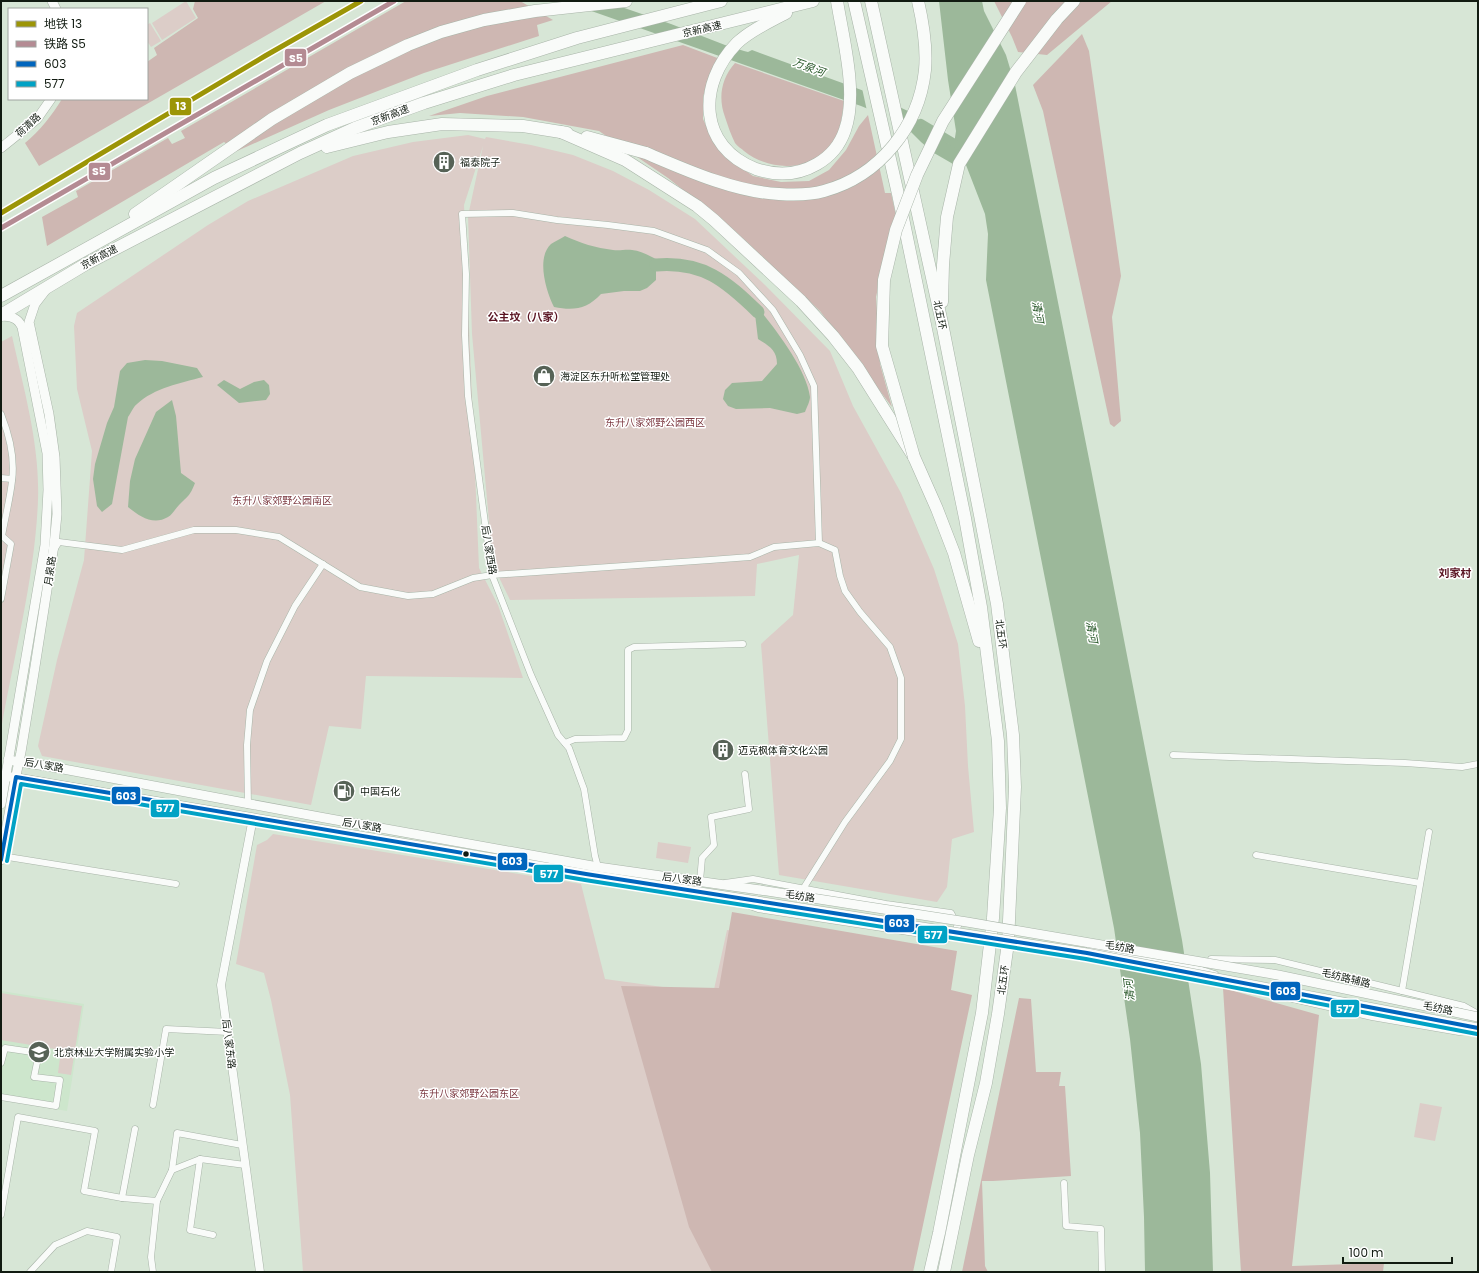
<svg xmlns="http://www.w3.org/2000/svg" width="1479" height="1273" viewBox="0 0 1479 1273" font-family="Poppins,'Noto Sans SC',sans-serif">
<rect width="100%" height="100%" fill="#d7e6d6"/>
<!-- built -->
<polygon fill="#cde6cc" points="1,991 84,1004 67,1111 1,1100"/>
<!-- green -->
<g fill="#dccdc8">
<polygon points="186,1 196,18 162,40 152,23"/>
<polygon points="150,23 161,41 151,47 147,41 147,25"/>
<polygon points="468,135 485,139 486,137 531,145 573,155 613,171 649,190 695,219 765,285 830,351 853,406 901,493 934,569 958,644 965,706 968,766 974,832 952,839 947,887 937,902 779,875 761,644 793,615 799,555 757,564 755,596 510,600 493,565 472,334 468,216 483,146 464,205 479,568 498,605 523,678 366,676 361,729 329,726 311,805 42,756 38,746 57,660 84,560 92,451 77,389 74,326 77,313 208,225 248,201 353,156 413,142"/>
<path d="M12,336C24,390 40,445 38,500C35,578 14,654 1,730V342Z"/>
<polygon points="273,834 581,884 605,979 713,994 727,930 900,953 886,1272 303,1272 290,1095 271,1000 264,973 236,964 257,845 267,840"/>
<polygon points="658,842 691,847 688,863 656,858"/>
<polygon points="1,993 82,1006 71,1075 58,1073 61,1050 1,1040"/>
<polygon points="1420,1103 1442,1107 1435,1141 1414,1137"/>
</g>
<!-- forest -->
<g fill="#ceb7b2">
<path d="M195,1H326L39,166L25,143C40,131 52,115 62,99H147V62L157,55L154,48L198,18L193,9Z"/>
<polygon points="406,1 520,1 553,20 537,25 539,36 424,73 329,110 237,151 224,142 47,246 42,217 78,197 76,191 168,138 172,144 185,138 181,131"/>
<polygon points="994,1 1112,1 1047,55 1018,52 1012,37"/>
<polygon points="1082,34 1089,51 1121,276 1112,317 1121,421 1114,427 1110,424 1043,111 1033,85"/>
<polygon points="683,45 720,59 708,80 703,97 703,119 712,139 725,156 753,176 781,182 809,181 829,170 846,150 859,126 868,115 885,193 891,193 896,216 887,248 876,297 880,364 892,407 820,311 735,231 668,178 599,131 523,117 460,113 429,116 487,96"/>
<path d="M735,63L844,101C842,116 841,131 832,144C811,172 770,172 744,151C742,149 737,146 735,143C731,135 728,126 725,117C718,98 721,79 735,63Z"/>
<polygon points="732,912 957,951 951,990 972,995 913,1272 712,1272 689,1227 621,986 719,988"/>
<polygon points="1223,988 1319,1015 1292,1266 1384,1263 1383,1272 1241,1272"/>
<polygon points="1019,998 1031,999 1036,1072 1061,1072 1059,1086 1065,1086 1071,1176 993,1181 982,1181 985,1266 988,1272 962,1272"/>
</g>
<!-- water -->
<g fill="#9cb89a">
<polygon points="563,1 604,1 671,24 725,45 744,51 748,52 752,50 867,92 908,111 949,144 954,144 956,131 948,80 939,1 982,1 984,11 1006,55 1015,85 1091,469 1182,940 1201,1064 1210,1173 1213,1272 1145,1272 1144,1217 1140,1133 1130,1039 1114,928 986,280 988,234 985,214 966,165 953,164 934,153 921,142 902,123 861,106"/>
<path d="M565,236C580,243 596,248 613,250C620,251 626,249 632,250C641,251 648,255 656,259V280L647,288L640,291H624L601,294C587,309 574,311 554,307C546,291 536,258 551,244C555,241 561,239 565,236Z"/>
<path d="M758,312L763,314C779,334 807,371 810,397C810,401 807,407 805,412L797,414L770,408L736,409L728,406L723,399L725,390L732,383L762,381L777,364C777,350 769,346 758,339L755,314Z"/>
<path d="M145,360L162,361L197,368L203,377C181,383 154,388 137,404C133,407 131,413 128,417L112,504L102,512L97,506L93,479L95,464L107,423L114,407L120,371L127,363Z"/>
<polygon points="224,380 240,389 254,382 264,380 269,385 270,394 266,400 239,403 217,385"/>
<path d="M172,400L176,416L181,473L195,483C190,496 188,496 179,505C175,509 172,515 168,517C153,526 139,516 128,507L130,481L135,459L156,412Z"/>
</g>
<!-- pier -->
<polygon fill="#d7e6d6" points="862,88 892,101 896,123 867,111"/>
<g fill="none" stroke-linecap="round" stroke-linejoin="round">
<!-- canal -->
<polyline stroke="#9cb89a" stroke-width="8" points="921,123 963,148"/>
<!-- river -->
<path stroke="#9cb89a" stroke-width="13" d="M656,265C703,261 726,281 758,312"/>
<!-- minor casing -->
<g stroke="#a8b4a8" stroke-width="7">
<g id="minor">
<path d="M1,414C9,434 15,459 12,481C10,499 5,518 2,536L11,544L1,599"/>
<polyline points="1,478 12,479"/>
<polyline points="54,550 59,542 122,550 194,530 236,530 279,537 360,587 408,596 433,594 473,578 492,575 710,560 750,557 774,547 819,543 835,550 840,576 845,591 860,612 890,647 901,678 901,739 890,761 845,822 803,889"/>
<polyline points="565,743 575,739 624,738 628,730 628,650 634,647 743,644"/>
<polyline points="1173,755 1405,763 1462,767 1478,764"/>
<polyline points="248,805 247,745 250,710 267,661 295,606 323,564"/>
<polyline points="1256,855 1420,883"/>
<polyline points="8,857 176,884"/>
<polyline points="598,867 595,856 584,789 569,748 558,735 531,675 492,575 468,396 465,335 466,274 462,214 513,213 557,220 608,225 654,231 707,250 739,273 773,310 800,355 814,386 819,543"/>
<polyline points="700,881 702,858 714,845 711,817 749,809 745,774"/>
<polyline points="725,883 753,879 886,904 951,913 958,926 948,938 758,909 733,900"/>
<polyline points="1090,948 1202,970 1215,974"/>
<polyline points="1211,959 1275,960 1464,1006 1478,1014"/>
<polyline points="1248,987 1271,994 1372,1017 1459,1032 1476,1030"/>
<polyline points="1402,991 1429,832"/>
<polyline points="1,1063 5,1048 39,1053 34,1077 60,1080 56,1106 1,1097"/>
<polyline points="153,1105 166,1029 228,1032"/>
<polyline points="172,1170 177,1133 242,1145"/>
<polyline points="1064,1183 1066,1226 1101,1229 1102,1272"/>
<polyline points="122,1198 135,1129"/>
<polyline points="1,1215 18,1117 95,1131 84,1191 122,1198 157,1201 172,1170 200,1159"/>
<polyline points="213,1235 190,1230 200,1159 245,1165"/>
<polyline points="30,1272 55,1245 87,1231 117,1237 111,1272"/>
<polyline points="153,1272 151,1257 157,1201"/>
</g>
</g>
<!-- tertiary casing -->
<g stroke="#a8b4a8" stroke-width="9">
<polyline id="tertiary" points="253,818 221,985 260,1272"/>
</g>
<!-- secondary casing -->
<g stroke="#a8b4a8" stroke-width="10">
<g id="secondary">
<polyline points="52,1 56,9"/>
<polyline points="1,148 37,119 51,99"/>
<path d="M1,316C11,316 18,318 22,327L47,453L48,490L45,545L1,804"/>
<polyline points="8,760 58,768 325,818 598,867 760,890"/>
<polyline points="5,776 586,874 757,901"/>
<polyline points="1,860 14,785 21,752 34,673 54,545 57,514 55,457 49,414 29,322 35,304 45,291"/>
</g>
</g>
<!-- motorway casing -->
<g stroke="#a8b4a8" stroke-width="13">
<g id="motorway">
<polyline points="854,1 898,194 965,518 981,607 998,741 1000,808 993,918 982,1013 939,1233 930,1272"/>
<polyline points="871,1 942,323 980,515 997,604 1013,735 1015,787 1008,943 998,1014 986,1083 968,1155 944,1272"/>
<path d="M786,13C769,22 751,30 737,43C697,84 698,147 756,169C777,176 798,175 817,164C831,156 840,145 845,130C858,93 843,39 837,1"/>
<polyline points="561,132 625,160 697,206 714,220 801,301 833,336 858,368 914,457 937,509 954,553 979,641"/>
<polyline points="587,137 646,153"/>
<polyline points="327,147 388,132 442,124 523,126 567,133"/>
<polyline points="135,214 272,119 350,73 408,45 441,32 484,20 535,11 626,1"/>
<polyline points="1,296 214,178 327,125 477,70 577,38 721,1"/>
<polyline points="942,302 943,265 947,217 959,164 1016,72 1057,19 1074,1"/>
<polyline points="1,315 86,264 300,153 355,128 424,103 514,75 813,1"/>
</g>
</g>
<!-- minor -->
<use href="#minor" stroke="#f9fbf9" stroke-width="6"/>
<!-- tertiary -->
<use href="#tertiary" stroke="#f9fbf9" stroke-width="8"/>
<!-- secondary -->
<use href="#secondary" stroke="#f9fbf9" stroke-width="9"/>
<!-- motorway -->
<use href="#motorway" stroke="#f9fbf9" stroke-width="12"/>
<!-- secondary-bridge casing -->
<g stroke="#a8b4a8" stroke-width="10" stroke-linecap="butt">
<g id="secondary-bridge">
<polyline points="760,890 967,922 1278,975 1478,1017"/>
<polyline points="757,901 1087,953 1478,1028"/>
</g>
</g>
<!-- motorway-bridge casing -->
<g stroke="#a8b4a8" stroke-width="13" stroke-linecap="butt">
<g id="motorway-bridge">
<path d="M646,153C686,170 735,192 779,194C793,195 810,195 824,191C879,176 919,127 925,70C927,48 923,23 918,1"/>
<polyline points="914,457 882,346 884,280 896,230 917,175 943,121 1020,1"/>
</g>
</g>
<!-- secondary-bridge -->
<use href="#secondary-bridge" stroke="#f9fbf9" stroke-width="9"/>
<!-- motorway-bridge -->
<use href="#motorway-bridge" stroke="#f9fbf9" stroke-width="12"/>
<!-- bus-1 casing -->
<g stroke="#fff" stroke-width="7">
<polyline id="bus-1" points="1,860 16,777 586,874 1087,953 1478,1028"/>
</g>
<!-- bus-2 casing -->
<g stroke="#fff" stroke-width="7">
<polyline id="bus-2" points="7,861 21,784 585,880 1086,959 1477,1034"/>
</g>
<!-- bus-1 -->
<use href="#bus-1" stroke="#0065bd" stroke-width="4"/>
<!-- bus-2 -->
<use href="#bus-2" stroke="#01a2c5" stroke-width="4"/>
<!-- rail-1 casing -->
<g stroke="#fff" stroke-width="8">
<polyline id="rail-1" points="1,228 394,1"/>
</g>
<!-- rail-1 -->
<use href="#rail-1" stroke="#b48b93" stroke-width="5"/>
<!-- metro-1 casing -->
<g stroke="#fff" stroke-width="8">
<polyline id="metro-1" points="1,213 265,56 361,1"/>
</g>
<!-- metro-1 -->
<use href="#metro-1" stroke="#9c9507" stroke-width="5"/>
</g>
<!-- icons -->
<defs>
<g id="building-disc" transform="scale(1.15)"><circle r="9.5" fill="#566256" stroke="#fff"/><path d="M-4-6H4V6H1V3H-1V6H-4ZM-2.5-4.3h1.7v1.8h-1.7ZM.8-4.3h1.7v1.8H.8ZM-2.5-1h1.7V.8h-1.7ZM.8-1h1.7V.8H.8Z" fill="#fff"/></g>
<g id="shop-disc" transform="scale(1.15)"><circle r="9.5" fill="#566256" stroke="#fff"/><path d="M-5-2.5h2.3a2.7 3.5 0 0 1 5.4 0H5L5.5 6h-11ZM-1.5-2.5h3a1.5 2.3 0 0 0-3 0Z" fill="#fff"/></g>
<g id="fuel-disc" transform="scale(1.15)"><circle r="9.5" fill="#566256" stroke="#fff"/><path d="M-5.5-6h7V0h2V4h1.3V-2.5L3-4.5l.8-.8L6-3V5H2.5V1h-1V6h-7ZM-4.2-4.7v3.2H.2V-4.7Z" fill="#fff"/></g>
<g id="school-disc" transform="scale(1.15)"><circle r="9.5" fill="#566256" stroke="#fff"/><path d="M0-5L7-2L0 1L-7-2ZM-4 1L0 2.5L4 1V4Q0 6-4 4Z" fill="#fff"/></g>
</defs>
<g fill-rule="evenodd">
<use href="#building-disc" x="444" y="162"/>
<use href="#shop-disc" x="544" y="376"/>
<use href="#building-disc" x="723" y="750"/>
<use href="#fuel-disc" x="344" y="791"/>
<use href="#school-disc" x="39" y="1052"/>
</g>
<!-- markers -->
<circle fill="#111b11" stroke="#fff" stroke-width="1.5" cx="466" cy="854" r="3.5"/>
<g text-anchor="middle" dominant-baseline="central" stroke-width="3" stroke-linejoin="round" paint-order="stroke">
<!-- street labels -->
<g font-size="10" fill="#111b11" stroke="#fff">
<text transform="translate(702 29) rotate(-13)">京新高速</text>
<text transform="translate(390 115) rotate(-20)">京新高速</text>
<text transform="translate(28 125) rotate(-43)">荷清路</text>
<text transform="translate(99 257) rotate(-28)">京新高速</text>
<text transform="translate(940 315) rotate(78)">北五环</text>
<text transform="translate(489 550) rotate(81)">后八家西路</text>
<text transform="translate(50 571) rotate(-82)">月泉路</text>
<text transform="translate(1001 634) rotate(82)">北五环</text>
<text transform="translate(44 765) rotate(10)">后八家路</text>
<text transform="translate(362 825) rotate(10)">后八家路</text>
<text transform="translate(682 879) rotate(8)">后八家路</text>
<text transform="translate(800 896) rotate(9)">毛纺路</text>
<text transform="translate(1120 947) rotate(10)">毛纺路</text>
<text transform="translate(1346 978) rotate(14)">毛纺路辅路</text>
<text transform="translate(1003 980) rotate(-82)">北五环</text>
<text transform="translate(1438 1008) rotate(12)">毛纺路</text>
<text transform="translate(229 1044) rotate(83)">后八家东路</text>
</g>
<!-- poi labels -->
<g font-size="10" fill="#111b11" stroke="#fff" text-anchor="start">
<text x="460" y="162">福泰院子</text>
<text x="560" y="376">海淀区东升听松堂管理处</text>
<text x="738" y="750">迈克枫体育文化公园</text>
<text x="360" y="791">中国石化</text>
<text x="54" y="1052">北京林业大学附属实验小学</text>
</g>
<!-- park labels -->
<g font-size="10" fill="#7c3941" stroke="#fff">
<text x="655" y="422">东升八家郊野公园西区</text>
<text x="282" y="500">东升八家郊野公园南区</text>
<text x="469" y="1093">东升八家郊野公园东区</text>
</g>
<!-- water labels -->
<g font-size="11" font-style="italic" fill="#245525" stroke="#fff">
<text transform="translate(809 67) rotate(20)">万泉河</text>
<text transform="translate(1038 312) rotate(80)">清河</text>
<text transform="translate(1092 632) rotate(80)">清河</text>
<text transform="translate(1129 990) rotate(-97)">清河</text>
</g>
<!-- neighbourhood labels -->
<g font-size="11" font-weight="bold" fill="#591422" stroke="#fff">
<text x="526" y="317">公主坟（八家）</text>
<text x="1455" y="573">刘家村</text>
</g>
</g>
<g stroke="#fff" stroke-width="1.5">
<rect x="284" y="48" width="23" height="19" rx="4" fill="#b48b93"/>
<rect x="169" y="97" width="23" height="19" rx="4" fill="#9c9507"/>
<rect x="88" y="162" width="23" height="19" rx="4" fill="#b48b93"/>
<rect x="111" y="786" width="30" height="19" rx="4" fill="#0065bd"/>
<rect x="150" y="799" width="30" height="19" rx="4" fill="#01a2c5"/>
<rect x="497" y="852" width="31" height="19" rx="4" fill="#0065bd"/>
<rect x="533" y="864" width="31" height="19" rx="4" fill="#01a2c5"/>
<rect x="884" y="914" width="31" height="19" rx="4" fill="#0065bd"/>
<rect x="917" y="925" width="31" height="19" rx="4" fill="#01a2c5"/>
<rect x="1270" y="981" width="31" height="20" rx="4" fill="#0065bd"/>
<rect x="1330" y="999" width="30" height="19" rx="4" fill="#01a2c5"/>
</g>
<g font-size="11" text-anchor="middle" font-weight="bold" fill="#fff">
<text x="296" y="62">S5</text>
<text x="181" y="110">13</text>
<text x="99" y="175">S5</text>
<text x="126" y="800">603</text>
<text x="165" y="812">577</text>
<text x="512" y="865">603</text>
<text x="549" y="878">577</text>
<text x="899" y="927">603</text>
<text x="933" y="939">577</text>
<text x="1286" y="995">603</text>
<text x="1345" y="1013">577</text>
</g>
<!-- border -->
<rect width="1479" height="1273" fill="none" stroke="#111b11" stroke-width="4"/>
<!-- legend -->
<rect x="8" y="8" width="140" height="92" fill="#ffffff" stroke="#a0a4a0"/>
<rect x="16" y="21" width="20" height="6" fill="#9c9507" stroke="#a0a4a0"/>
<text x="44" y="28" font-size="12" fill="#111b11">地铁 13</text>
<rect x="16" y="41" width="20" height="6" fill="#b48b93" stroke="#a0a4a0"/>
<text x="44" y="48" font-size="12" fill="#111b11">铁路 S5</text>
<rect x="16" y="61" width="20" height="6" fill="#0065bd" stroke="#a0a4a0"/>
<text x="44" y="68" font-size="12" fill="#111b11">603</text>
<rect x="16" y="81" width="20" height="6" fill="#01a2c5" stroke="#a0a4a0"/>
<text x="44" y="88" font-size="12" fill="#111b11">577</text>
<!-- scale -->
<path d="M1343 1257v6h109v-6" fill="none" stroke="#111b11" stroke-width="2"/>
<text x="1349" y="1257" font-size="12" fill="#111b11" stroke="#ffffff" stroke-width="3" paint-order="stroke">100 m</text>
</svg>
